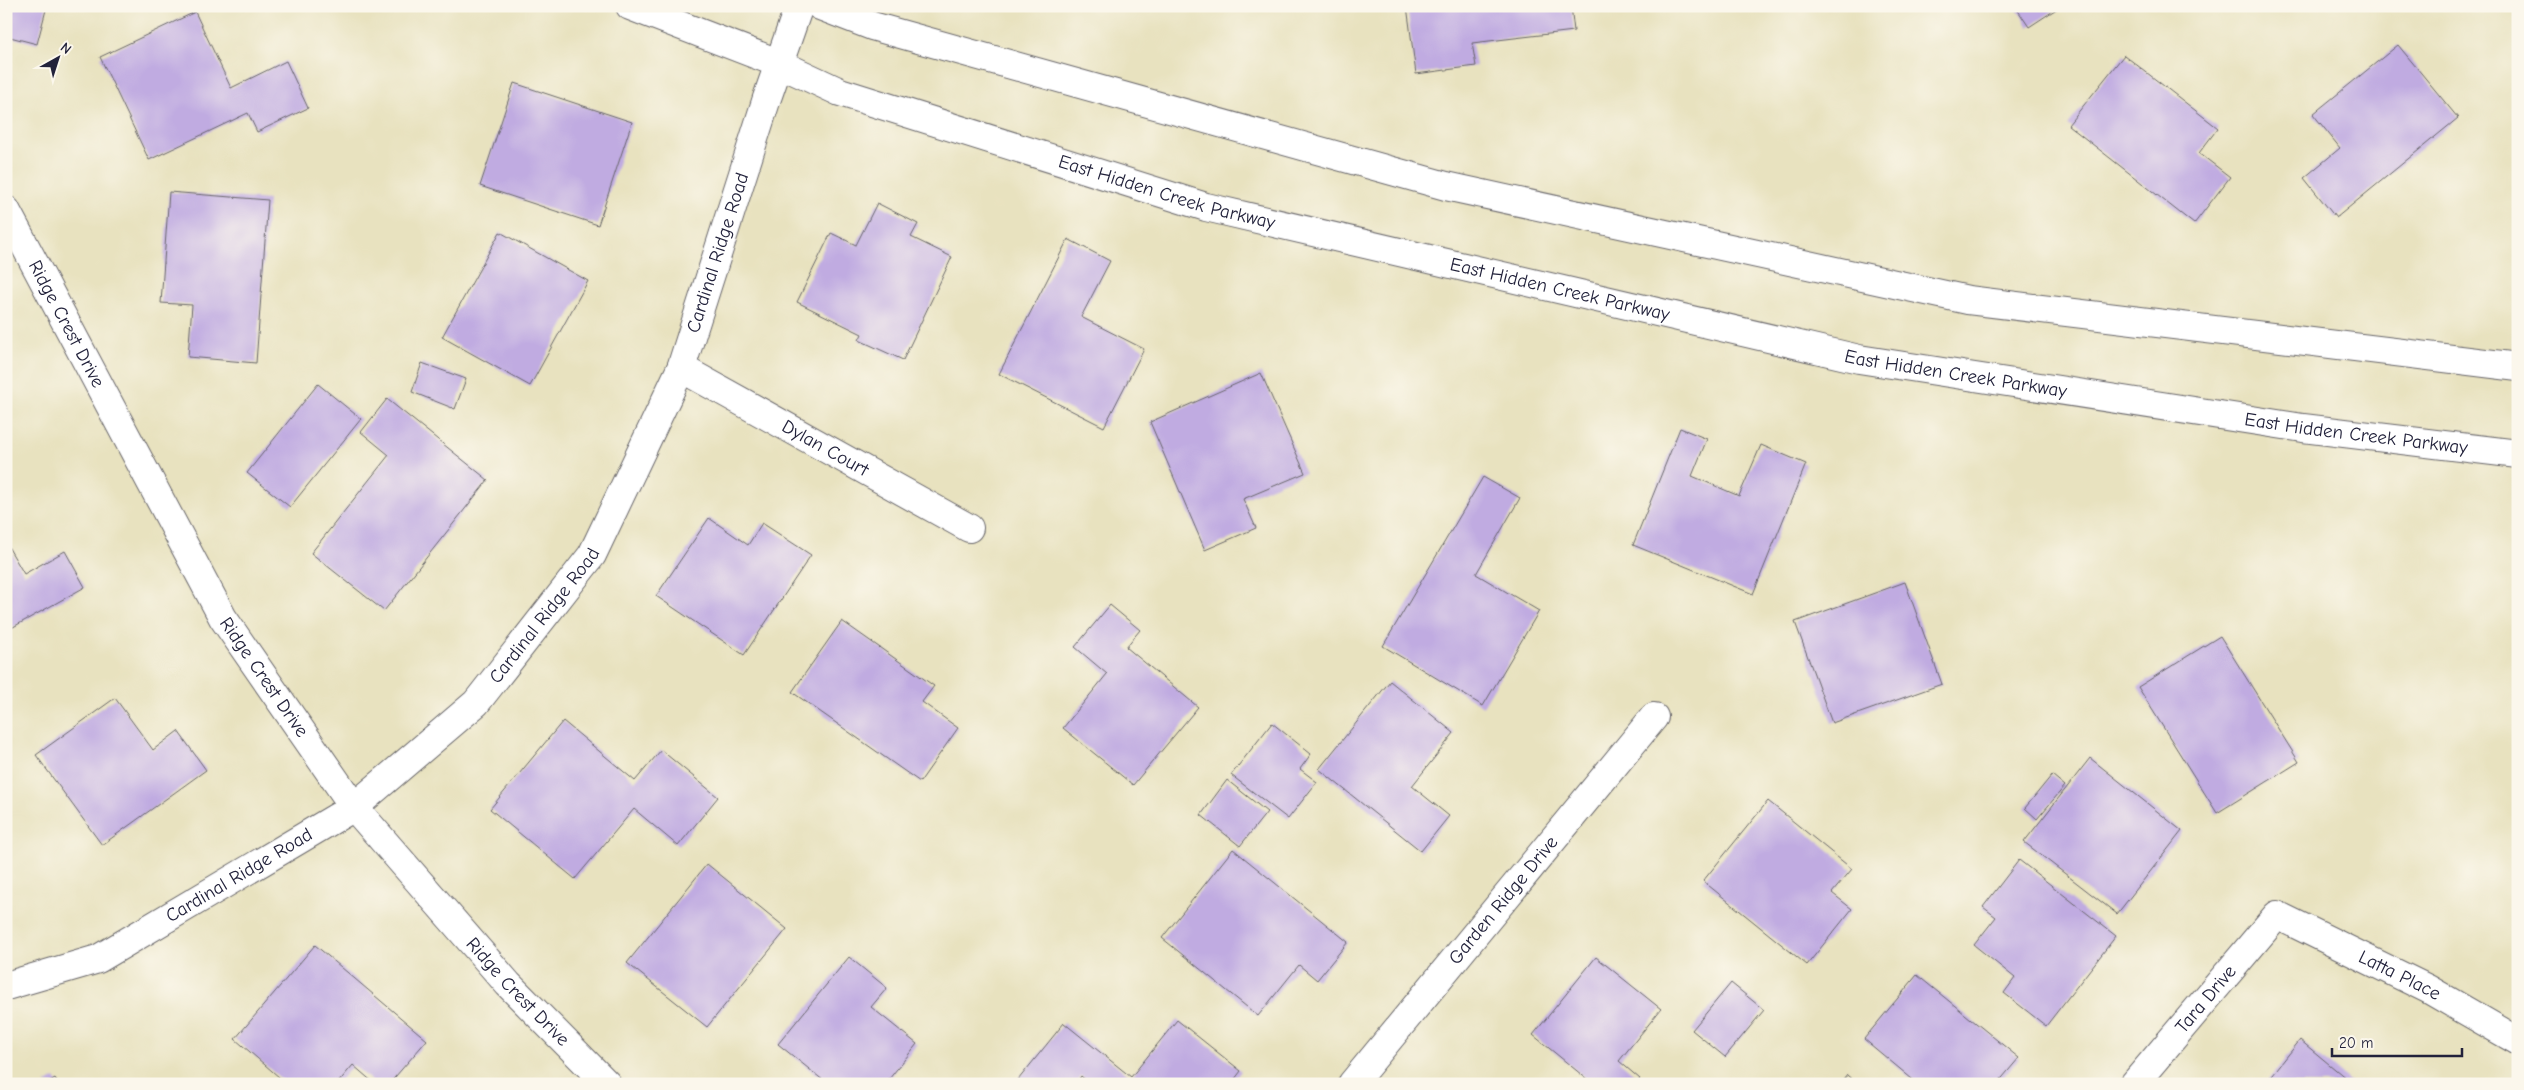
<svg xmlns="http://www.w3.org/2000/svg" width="2524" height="1090" viewBox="0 0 2524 1090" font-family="'Comic Neue',sans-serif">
<rect width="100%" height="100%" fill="#fbf7ec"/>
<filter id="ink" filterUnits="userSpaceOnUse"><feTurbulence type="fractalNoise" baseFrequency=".02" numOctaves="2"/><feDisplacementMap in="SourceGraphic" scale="10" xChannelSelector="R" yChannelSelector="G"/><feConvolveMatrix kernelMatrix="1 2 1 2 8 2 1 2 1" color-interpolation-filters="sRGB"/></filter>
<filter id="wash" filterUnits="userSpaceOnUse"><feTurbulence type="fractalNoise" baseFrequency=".0096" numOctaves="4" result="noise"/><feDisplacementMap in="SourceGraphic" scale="20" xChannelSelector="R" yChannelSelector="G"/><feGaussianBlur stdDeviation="1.12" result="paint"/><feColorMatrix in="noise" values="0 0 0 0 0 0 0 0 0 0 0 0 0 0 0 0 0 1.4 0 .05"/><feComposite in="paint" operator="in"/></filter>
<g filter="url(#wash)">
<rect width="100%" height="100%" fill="#e8e2bf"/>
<g id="blocks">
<!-- building -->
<g fill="#c0abe1">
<polygon points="6,6 47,6 37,44 6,36"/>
<polygon points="1407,6 1571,6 1574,31 1472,43 1476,66 1416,74"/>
<polygon points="2015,6 2061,6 2029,27"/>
<polygon points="195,12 231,88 286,61 308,108 257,132 248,113 149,160 100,57"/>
<polygon points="2398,45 2458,118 2336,218 2304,178 2340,148 2313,114"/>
<polygon points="2124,55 2218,128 2199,153 2230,177 2194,224 2068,125"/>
<polygon points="514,83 632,122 598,225 480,186"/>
<polygon points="169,192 268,200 256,363 188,357 192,305 161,303"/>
<polygon points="877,203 918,224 911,237 952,257 903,360 859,340 862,334 797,302 831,233 856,245"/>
<polygon points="500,232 588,281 530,386 442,337"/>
<polygon points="1068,239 1110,261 1081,317 1144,349 1104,427 999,374"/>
<polygon points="422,363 466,379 455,409 412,392"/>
<polygon points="1261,373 1305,473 1243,499 1256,528 1205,550 1150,422"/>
<polygon points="318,384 361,419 290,507 247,473"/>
<polygon points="387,399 488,480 384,611 311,553 389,455 361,432"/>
<polygon points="1680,428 1707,439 1692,476 1739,496 1761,445 1806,464 1753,594 1633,545"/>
<polygon points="1483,477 1520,498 1476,574 1539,611 1483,706 1383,646"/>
<polygon points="709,518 748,545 762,523 811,555 744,655 656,596"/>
<polygon points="6,543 24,574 65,551 85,587 6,631"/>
<polygon points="1905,582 1942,684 1832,723 1795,622"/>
<polygon points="1110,605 1140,630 1126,647 1198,707 1133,785 1063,728 1107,674 1075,647"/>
<polygon points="842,621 934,686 922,702 958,728 920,782 792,692"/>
<polygon points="2220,636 2299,762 2217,813 2138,687"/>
<polygon points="1390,681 1454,733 1412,786 1449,816 1421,851 1319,769"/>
<polygon points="115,698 153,750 178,731 206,770 102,845 36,755"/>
<polygon points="563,721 635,781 661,750 718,797 678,846 634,809 575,879 490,809"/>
<polygon points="1272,723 1311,754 1300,769 1317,782 1288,819 1231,775"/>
<polygon points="2090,758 2182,831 2117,914 2024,842"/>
<polygon points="2052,775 2065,786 2037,819 2025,808"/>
<polygon points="1227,780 1267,812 1240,846 1201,815"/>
<polygon points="1768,801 1852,869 1832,893 1852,909 1807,965 1703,881"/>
<polygon points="1233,849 1348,942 1317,980 1299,965 1258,1016 1162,938"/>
<polygon points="2019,860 2116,936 2046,1026 2004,993 2015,978 1974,945 1996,917 1983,907"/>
<polygon points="707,864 787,929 707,1027 627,963"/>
<polygon points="315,945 427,1040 389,1084 375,1084 353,1065 337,1084 287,1084 235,1039"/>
<polygon points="849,957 887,988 871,1007 917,1044 885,1084 822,1084 824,1081 778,1044"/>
<polygon points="1596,957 1661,1009 1619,1061 1640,1079 1636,1084 1593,1084 1533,1035"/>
<polygon points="1917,975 2019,1058 1997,1084 1918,1084 1864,1039"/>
<polygon points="1731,983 1764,1010 1725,1057 1692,1030"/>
<polygon points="1177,1020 1241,1071 1231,1084 1090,1084 1081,1076 1076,1084 1023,1084 1018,1080 1064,1023 1131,1077"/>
<polygon points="2300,1040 2353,1084 2265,1084"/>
<polygon points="1847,1075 1857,1084 1840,1084"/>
<polygon points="55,1078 59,1084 45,1084"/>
</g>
</g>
</g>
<g filter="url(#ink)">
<use href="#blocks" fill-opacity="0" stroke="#676569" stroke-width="1"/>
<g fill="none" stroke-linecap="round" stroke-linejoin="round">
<!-- minor casing -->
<g stroke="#676569" stroke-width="30">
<g id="minor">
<path id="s1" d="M6,210L223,618L354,807L508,984L607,1084"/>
<path id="s2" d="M681,368L969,528"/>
<path id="s3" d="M6,986L98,959L354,807L476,703L592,555L681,368L767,98L799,6"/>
<path id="s4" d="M1352,1084L1654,717"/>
<path id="s5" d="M2134,1084L2277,915L2428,989L2518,1041"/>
</g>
</g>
<!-- secondary casing -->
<g stroke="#676569" stroke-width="30">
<g id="secondary">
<path id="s6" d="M630,6L778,63L840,92L1206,207L1859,359L2303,428L2518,454"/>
<polyline points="820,6 872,26 1446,186 1968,300 2518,367"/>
</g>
</g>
<!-- minor -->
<use href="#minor" stroke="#fff" stroke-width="28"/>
<!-- secondary -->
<use href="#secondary" stroke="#fff" stroke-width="28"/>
</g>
</g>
<g text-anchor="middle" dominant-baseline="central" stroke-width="4.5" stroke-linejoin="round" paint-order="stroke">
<!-- street labels -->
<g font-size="19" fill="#22223b" stroke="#fbf7ec">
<text stroke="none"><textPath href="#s6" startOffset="569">East Hidden Creek Parkway</textPath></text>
<text stroke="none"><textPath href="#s3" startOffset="1070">Cardinal Ridge Road</textPath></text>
<text stroke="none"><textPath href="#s6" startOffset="974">East Hidden Creek Parkway</textPath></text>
<text stroke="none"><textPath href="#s1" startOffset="129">Ridge Crest Drive</textPath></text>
<text stroke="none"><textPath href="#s6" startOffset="1379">East Hidden Creek Parkway</textPath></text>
<text stroke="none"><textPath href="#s6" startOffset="1784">East Hidden Creek Parkway</textPath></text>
<text stroke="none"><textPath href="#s2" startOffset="165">Dylan Court</textPath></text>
<text stroke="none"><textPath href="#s3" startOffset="665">Cardinal Ridge Road</textPath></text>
<text stroke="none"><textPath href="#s1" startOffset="534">Ridge Crest Drive</textPath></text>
<text stroke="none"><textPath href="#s3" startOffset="260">Cardinal Ridge Road</textPath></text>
<text stroke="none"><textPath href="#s4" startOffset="238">Garden Ridge Drive</textPath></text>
<text stroke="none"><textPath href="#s5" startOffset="358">Latta Place</textPath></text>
<text stroke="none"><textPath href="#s1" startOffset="939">Ridge Crest Drive</textPath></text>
<text stroke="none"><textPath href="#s5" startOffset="111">Tara Drive</textPath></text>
</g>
</g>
<!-- margin -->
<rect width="2524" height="1090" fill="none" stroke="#fbf7ec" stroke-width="25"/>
<!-- north arrow -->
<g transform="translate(58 58) rotate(39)" stroke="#fbf7ec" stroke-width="4" paint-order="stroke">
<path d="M0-4L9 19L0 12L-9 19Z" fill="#22223b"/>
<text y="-8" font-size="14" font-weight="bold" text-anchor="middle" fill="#22223b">N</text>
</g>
<!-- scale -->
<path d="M2332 1048v8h130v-8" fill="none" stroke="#22223b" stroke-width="2.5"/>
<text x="2339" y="1048" font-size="15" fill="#22223b" stroke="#fbf7ec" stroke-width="4" paint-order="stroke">20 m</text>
</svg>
